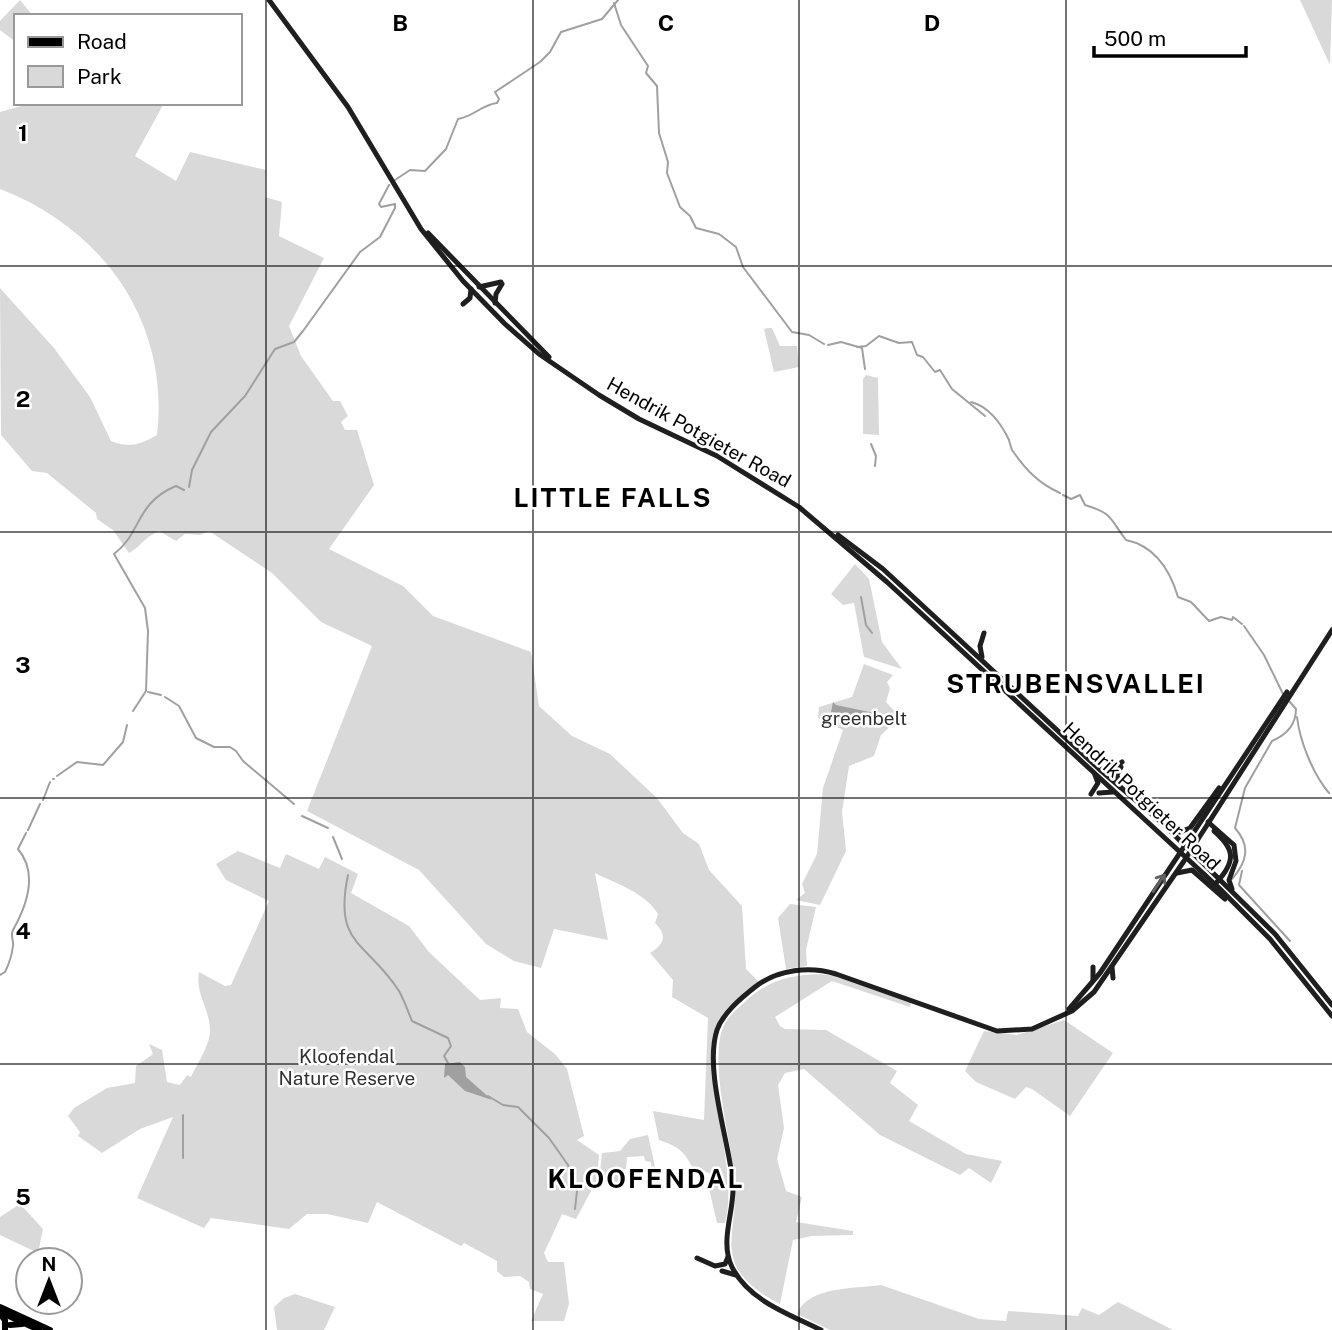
<svg xmlns="http://www.w3.org/2000/svg" width="1332" height="1330" viewBox="0 0 1332 1330" font-family="'Public Sans',sans-serif">
<rect width="100%" height="100%" fill="#fff"/>
<!-- green -->
<g fill="#d9d9d9">
<polygon points="20,0 33,16 16,16 16,42 0,30 0,21"/>
<polygon points="1300,0 1332,0 1330,65"/>
<path d="M32,103H160L163,105L135,156L176,181L190,152L266,170L265,197L282,202L279,236L324,258L289,326L301,356L333,401H340L348,416L341,422L345,430H357L374,485L329,549L403,586L433,616L531,652L539,706L572,736L610,754L657,798L683,833L699,844L709,870L742,906L746,969L759,982C748,991 731,1002 723,1014C693,1061 741,1164 725,1223H717L708,1184L713,1182V1174L693,1169C685,1151 677,1146 659,1140L653,1111L704,1120L708,1018L672,997L673,980L650,953C664,944 668,936 655,923L658,914C646,893 615,883 595,873L608,940L554,929L541,968L514,961L486,944L419,870L307,811L372,646L321,622L272,573L209,531L200,535L185,534L176,541L159,531C142,539 142,546 129,553L113,530L97,519L96,513L47,473L32,471L1,435L0,288L54,348L90,397L111,441C129,448 140,445 157,435C170,323 104,229 0,189V112Z"/>
<polygon points="767,328 772,328 780,346 797,346 799,367 774,372 764,329"/>
<polygon points="866,375 878,378 879,435 863,434 863,379"/>
<polygon points="855,564 869,579 882,642 902,669 864,657 854,603 843,605 831,594"/>
<polygon points="864,664 893,675 887,682 890,688 886,702 900,717 881,735 874,756 849,766 842,812 846,851 820,905 796,900 805,893 802,884 817,854 823,788 843,730 818,718 819,707 852,697"/>
<path d="M238,851L280,868L286,854L319,869L325,857L358,874L351,893L409,926L429,952L480,1000L501,998L500,1008L518,1009L527,1032L555,1054L567,1069L584,1136L577,1140L599,1155L597,1180L576,1219L562,1214L544,1253L548,1262H564L569,1304L564,1321H531L543,1294L530,1289L529,1282L520,1276L504,1277L497,1271V1261L464,1243L461,1246L377,1202L368,1223L327,1214H307L289,1229L211,1218L204,1228L137,1198L173,1117L140,1129L102,1153L78,1136L80,1132L68,1116L74,1108L107,1088L135,1083L136,1066L153,1054L149,1044L162,1050L167,1082L180,1085L187,1075L191,1077C197,1064 210,1045 210,1031C210,1008 195,995 199,972L225,986L231,985L269,901L226,880L216,864Z"/>
<polygon points="790,904 816,907 806,950 807,966 786,969 778,918"/>
<path d="M820,974L843,977L911,1003L910,1007L832,981L775,1017L780,1026L785,1029L826,1030L897,1071L890,1083L918,1105L909,1121L966,1154L1002,1161L991,1183L969,1168L960,1175L880,1135L804,1069L785,1073L778,1085L784,1128L777,1159L786,1191L802,1197L796,1222L853,1231V1235L812,1236L793,1240L780,1304C703,1263 743,1234 734,1171C729,1134 712,1070 721,1033C725,1018 736,1010 747,1000C769,980 790,975 820,974Z"/>
<polygon points="1064,1020 1113,1053 1070,1116 1032,1089 1026,1087 1015,1099 976,1082 965,1071 984,1031 1017,1035"/>
<polygon points="648,1135 658,1180 652,1181 651,1162 645,1161 644,1156 627,1157 626,1169 620,1170 620,1182 599,1182 602,1153 620,1151 630,1139"/>
<polygon points="20,1204 43,1229 38,1253 0,1235 0,1217"/>
<path d="M881,1285L979,1319L1006,1321L1008,1311L1078,1316L1082,1308L1099,1315L1118,1302L1173,1330H830L797,1314C808,1286 854,1289 881,1285Z"/>
<polygon points="295,1294 335,1307 324,1330 277,1330 274,1307 284,1298"/>
</g>
<!-- water -->
<g fill="#a0a0a0">
<polygon points="833,702 836,705 879,714 856,722 853,718 843,718 841,721 830,717"/>
<polygon points="460,1062 465,1067 466,1077 492,1100 465,1091 448,1075 444,1078 445,1064"/>
</g>
<g fill="none" stroke-linecap="round" stroke-linejoin="round">
<!-- stream -->
<g stroke="#a0a0a0" stroke-width="2">
<polyline points="614,3 621,25 648,66 646,73 657,86 659,133 668,162 667,173 680,207 690,216 696,228 719,234 736,247 743,267 792,332 809,335 824,344"/>
<path d="M395,180L410,170L425,171L446,149L458,119C475,116 481,105 497,103L499,99L495,92L540,62L550,52L561,32L602,19L618,0"/>
<polyline points="828,345 841,342 862,348 865,369"/>
<polyline points="857,347 866,346 879,336 899,343 912,342 917,355 923,357 935,372 940,370 952,389 985,416"/>
<path d="M971,402C988,406 1001,423 1009,440C1009,441 1012,450 1012,450C1026,470 1038,483 1060,493"/>
<polyline points="871,444 876,456 875,466"/>
<polyline points="189,487 192,470 211,432 245,396 275,349 294,342 303,331 360,252 380,237 395,208 395,204 381,207 379,204 389,185"/>
<path d="M1063,495L1071,499L1080,495L1085,505C1114,514 1109,518 1126,540C1155,546 1170,570 1178,597L1191,602L1209,621L1221,617L1232,620L1233,617L1242,624"/>
<polyline points="861,597 866,625 872,633"/>
<polyline points="1244,626 1264,655 1283,694"/>
<polyline points="148,692 161,695"/>
<polyline points="165,697 179,706 196,738 214,747 230,747 236,751 243,761 294,804"/>
<path d="M133,711L146,691L148,631L145,608L114,554C142,533 135,503 176,486L184,490"/>
<path d="M1297,717C1300,742 1313,774 1329,793"/>
<polyline points="57,776 77,762 103,765 123,742 127,725"/>
<polyline points="53,779 54,779"/>
<polyline points="43,800 50,782"/>
<polyline points="302,816 328,828"/>
<polyline points="28,830 40,804"/>
<polyline points="333,837 342,859"/>
<polyline points="1242,871 1239,885 1290,941"/>
<path d="M348,875C333,946 367,941 399,991C404,1000 408,1011 412,1021L448,1038L451,1046L444,1056L448,1063"/>
<path d="M1232,879C1247,862 1251,846 1235,828L1245,788L1272,741C1286,735 1296,725 1296,709L1289,701"/>
<path d="M0,975L5,972C9,964 12,954 13,946C14,940 10,936 13,930C26,907 39,874 18,849L26,833"/>
<polyline points="488,1096 503,1105 518,1107 549,1138 568,1165 577,1191 575,1209"/>
<polyline points="183,1115 183,1158"/>
</g>
<!-- secondary -->
<g stroke="#1f1f1f" stroke-width="5">
<polyline points="269,0 348,107 421,229 463,281 505,324 539,354 599,395 639,419 717,456 799,507 887,582 1218,887 1270,939 1332,1016"/>
<polyline points="428,233 549,357"/>
<polyline points="479,287 501,282"/>
<polyline points="495,303 496,294 502,284"/>
<polyline points="463,304 470,298 471,289"/>
<polyline points="838,535 883,569 1098,768 1160,821 1275,934 1332,1005"/>
<polyline points="982,657 980,646 984,633"/>
<polyline points="1101,769 1111,770 1122,762"/>
<polyline points="1120,787 1117,775 1121,767"/>
<polyline points="1099,793 1113,792"/>
<polyline points="1091,794 1098,783 1095,775"/>
<polyline points="1208,822 1234,845 1236,861 1229,880 1232,889"/>
<polyline points="1170,829 1180,832 1190,828 1219,788"/>
<path d="M1214,831C1235,849 1236,861 1217,882"/>
<polyline points="1177,873 1192,870 1225,899"/>
<polyline points="1112,967 1113,978"/>
<polyline points="1093,980 1093,967"/>
<polyline points="1069,1009 1100,973 1287,692"/>
<polyline points="697,1258 715,1266 725,1264 728,1257"/>
<polyline points="722,1271 736,1275"/>
<path d="M821,1330C789,1314 749,1301 732,1267C719,1240 735,1211 733,1183C729,1141 704,1070 717,1030C723,1013 741,998 755,987C778,969 810,966 836,974L997,1031L1032,1029L1072,1011L1094,992L1184,861L1332,630"/>
</g>
<!-- primary -->
<g stroke="#000" stroke-width="6">
<polyline points="0,1307 50,1330"/>
<polyline points="0,1312 39,1330"/>
<polyline points="0,1314 5,1320 5,1330"/>
<polyline points="10,1325 22,1324"/>
</g>
</g>
<!-- one-way arrows -->
<defs><path id="oneway-shaft" d="M-6 0H5M1.5-3L5.5 0L1.5 3" fill="none" stroke-width="1.6" stroke-linecap="round" stroke-linejoin="round" transform="scale(1.75)"/></defs>
<use stroke="#626262" href="#oneway-shaft" transform="translate(1159 883) rotate(-56)"/>
<!-- grid -->
<path fill="none" stroke="#000" stroke-width="2" stroke-opacity="0.55" d="M266,0V1330M533,0V1330M799,0V1330M1066,0V1330M0,266H1332M0,532H1332M0,798H1332M0,1064H1332"/>
<g text-anchor="middle" dominant-baseline="central" stroke-width="5" stroke-linejoin="round" paint-order="stroke">
<!-- street labels -->
<g font-size="19" fill="#000" stroke="#fff">
<text transform="translate(699 432) rotate(29)">Hendrik Potgieter Road</text>
<text transform="translate(1142 796) rotate(43)">Hendrik Potgieter Road</text>
</g>
<!-- park labels -->
<g font-size="19" fill="#303030" stroke="#fff">
<text x="864" y="718">greenbelt</text>
<text x="347" y="1056">Kloofendal<tspan x="347" dy="22">Nature Reserve</tspan></text>
</g>
<!-- district labels -->
<g font-size="26" font-weight="bold" letter-spacing="2" fill="#000" stroke="#fff">
<text x="613" y="497">LITTLE FALLS</text>
<text x="1076" y="683">STRUBENSVALLEI</text>
<text x="646" y="1178">KLOOFENDAL</text>
</g>
</g>
<g font-size="23" text-anchor="middle" font-weight="bold" fill="#000" stroke="#fff" stroke-width="5" stroke-linejoin="round" paint-order="stroke">
<text x="400" y="31">B</text>
<text x="666" y="31">C</text>
<text x="932" y="31">D</text>
<text x="23" y="141">1</text>
<text x="23" y="407">2</text>
<text x="23" y="673">3</text>
<text x="23" y="939">4</text>
<text x="23" y="1205">5</text>
</g>
<!-- legend -->
<rect x="14" y="14" width="228" height="91" fill="#ffffff" stroke="#999999" stroke-width="2"/>
<rect x="28" y="37" width="35" height="10" fill="#000000" stroke="#999999" stroke-width="2"/>
<text x="77" y="49" font-size="21" fill="#000000">Road</text>
<rect x="28" y="66" width="35" height="21" fill="#d9d9d9" stroke="#999999" stroke-width="2"/>
<text x="77" y="84" font-size="21" fill="#000000">Park</text>
<!-- north arrow -->
<g transform="translate(49 1281)"><circle r="33" fill="#ffffff" stroke="#999999" stroke-width="2"/>
<path d="M0-5L12 26L0 18L-12 26Z" fill="#000000"/>
<text y="-10" font-size="19" font-weight="bold" text-anchor="middle" fill="#000000">N</text>
</g>
<!-- scale -->
<path d="M1094 46v10h152v-10" fill="none" stroke="#000000" stroke-width="3.5"/>
<text x="1104" y="46" font-size="21" fill="#000000" stroke="#ffffff" stroke-width="5" paint-order="stroke">500 m</text>
</svg>
